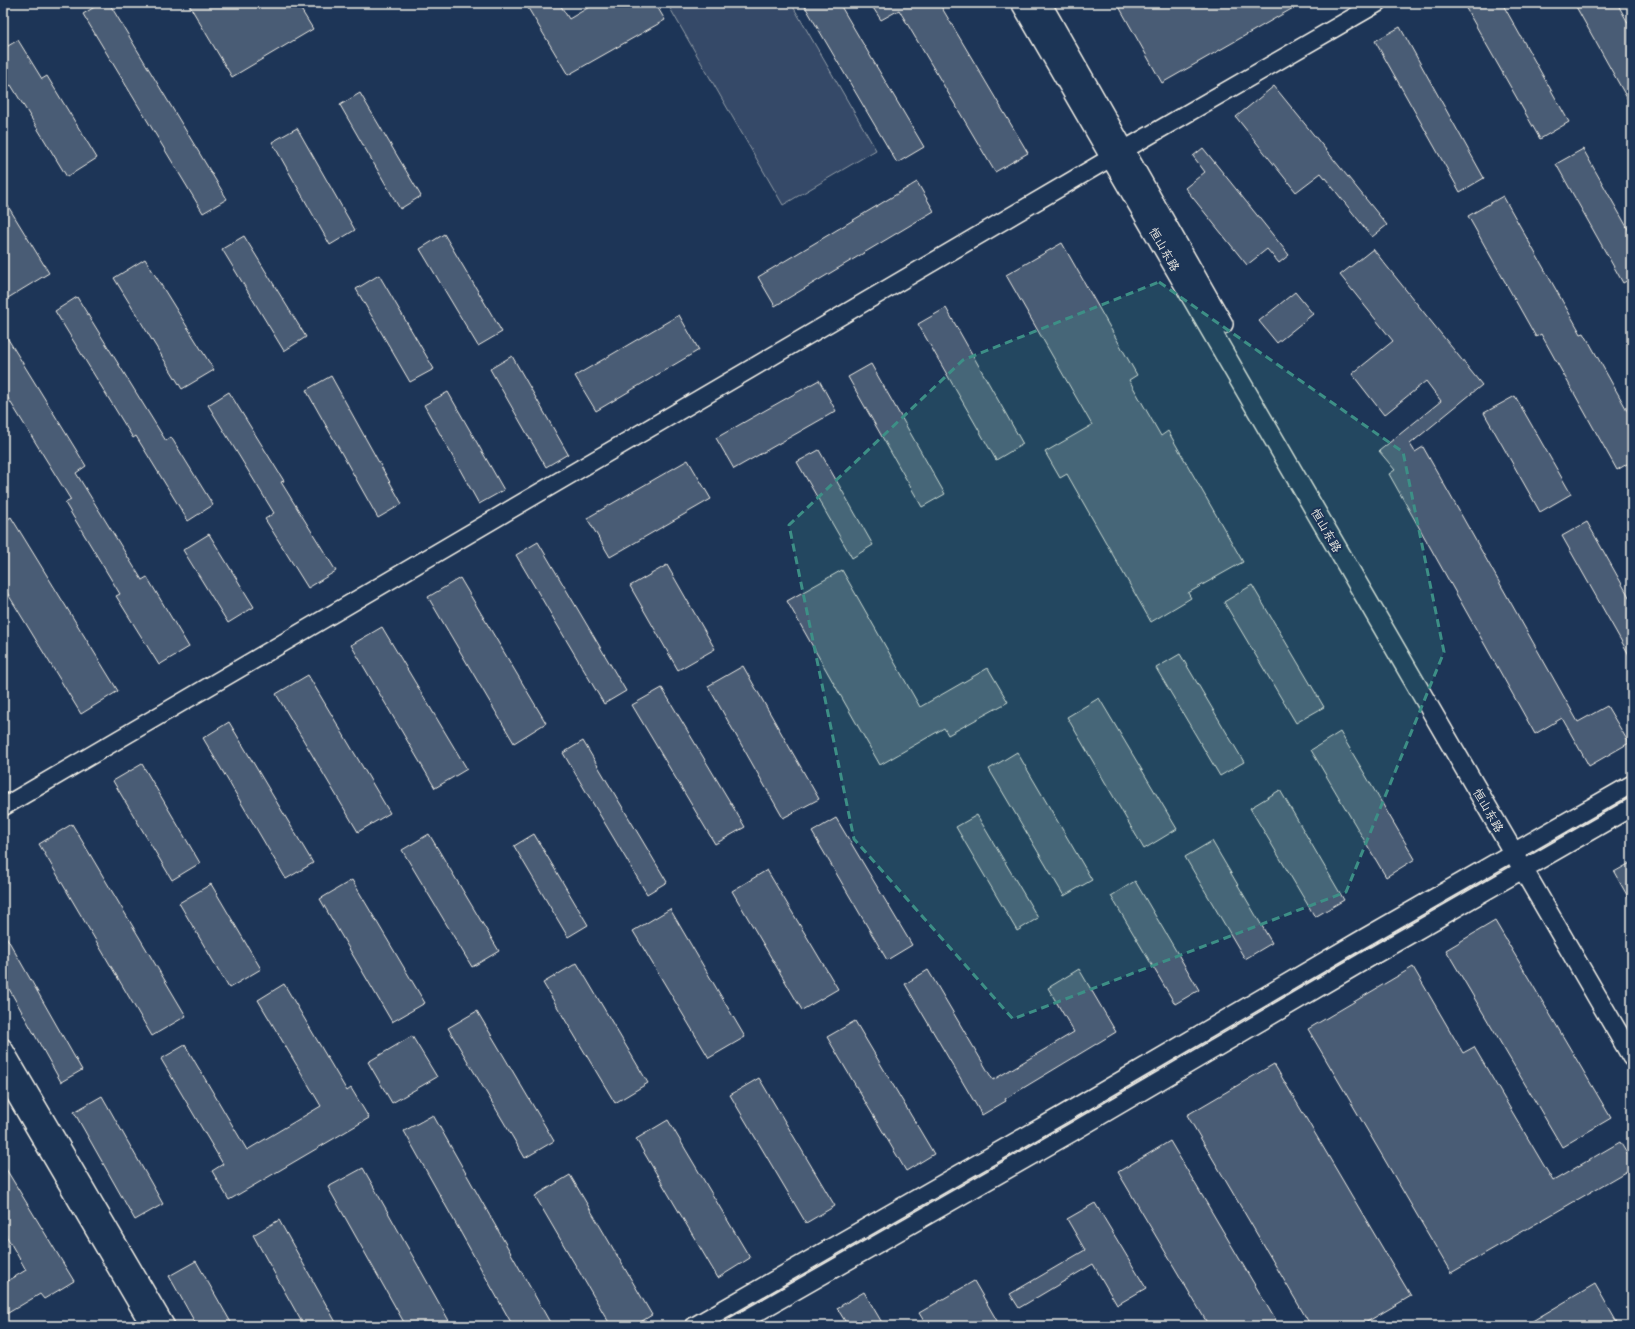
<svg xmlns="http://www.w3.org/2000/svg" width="1635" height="1329" viewBox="0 0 1635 1329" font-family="'Playpen Sans','LXGW WenKai TC',sans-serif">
<rect width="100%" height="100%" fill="#1d3557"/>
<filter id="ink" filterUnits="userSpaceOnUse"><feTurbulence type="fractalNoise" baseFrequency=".025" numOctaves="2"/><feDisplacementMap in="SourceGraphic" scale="8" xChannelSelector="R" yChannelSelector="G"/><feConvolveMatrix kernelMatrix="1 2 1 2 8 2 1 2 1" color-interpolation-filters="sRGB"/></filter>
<g filter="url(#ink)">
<!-- green -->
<polygon fill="#354a67" stroke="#949ea8" points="667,3 791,3 876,150 783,205"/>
<!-- building -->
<g fill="#485b74" stroke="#f4f1e8">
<polygon points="101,3 109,3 227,199 203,213 83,14"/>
<polygon points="188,3 297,3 313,29 232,77"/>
<polygon points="525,3 559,3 569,19 596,3 655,3 665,20 568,75"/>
<polygon points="803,3 839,3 924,147 897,163"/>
<polygon points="870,3 939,3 1028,153 995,172 899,10 881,20"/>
<polygon points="1117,3 1302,3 1162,83"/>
<polygon points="1463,3 1502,3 1569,122 1540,139"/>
<polygon points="1574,3 1617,3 1632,30 1632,107"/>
<polygon points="1400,27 1484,178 1460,192 1375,41"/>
<polygon points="18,40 42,79 47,76 97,158 67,177 11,85 3,90 3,49"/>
<polygon points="1274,86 1387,225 1372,237 1321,173 1296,192 1236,117"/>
<polygon points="360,93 421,196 400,209 340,105"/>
<polygon points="297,128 355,230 330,245 272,142"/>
<polygon points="1203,148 1289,255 1279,263 1267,249 1247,265 1185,188 1205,172 1193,156"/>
<polygon points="1583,149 1632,236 1632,278 1623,283 1556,164"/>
<polygon points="917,182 934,211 775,306 758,277"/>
<polygon points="1503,196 1581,334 1584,333 1632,419 1632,461 1617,470 1541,334 1536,337 1468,216"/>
<polygon points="3,198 49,273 3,301"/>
<polygon points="444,234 502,332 478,346 420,249"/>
<polygon points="244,236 306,337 284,351 222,249"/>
<polygon points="1062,243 1137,375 1129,380 1161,436 1168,431 1243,562 1188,593 1191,598 1151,622 1067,474 1060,478 1045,452 1092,425 1006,275"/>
<polygon points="1373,249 1482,385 1410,444 1415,452 1423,447 1578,722 1607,706 1629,743 1589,766 1562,718 1535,734 1389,474 1395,470 1379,451 1441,401 1426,381 1384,415 1352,374 1393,341 1340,275"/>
<polygon points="145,259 214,370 182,389 114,278"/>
<polygon points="379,275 434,369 410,382 356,289"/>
<polygon points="1295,292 1313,314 1277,343 1259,321"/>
<polygon points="77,297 166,441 171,437 213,505 188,521 136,436 133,438 55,311"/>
<polygon points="946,308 1023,444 996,460 918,324"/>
<polygon points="679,315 699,350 596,411 575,376"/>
<polygon points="3,331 86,466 76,473 142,580 147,577 189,647 159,665 116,596 120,594 65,503 71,500 3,390"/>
<polygon points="512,356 568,454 546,467 490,369"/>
<polygon points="871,364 945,494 922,507 848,377"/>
<polygon points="331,376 402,504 378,518 306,390"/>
<polygon points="819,380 836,411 734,469 716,438"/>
<polygon points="229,392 284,481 281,482 336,571 308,588 265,519 274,513 208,405"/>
<polygon points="448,392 504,490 479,504 424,405"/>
<polygon points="1515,396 1571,494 1540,512 1484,413"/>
<polygon points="819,450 873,545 852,558 797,462"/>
<polygon points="688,460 711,499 610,557 587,518"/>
<polygon points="11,517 118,691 81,714 3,586 3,522"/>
<polygon points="1587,522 1632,602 1632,660 1562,536"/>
<polygon points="209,534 254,607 228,623 183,550"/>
<polygon points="538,542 626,691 604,704 516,555"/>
<polygon points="667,565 715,649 678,670 630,586"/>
<polygon points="842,570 920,707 988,668 1008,702 948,735 944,728 880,765 787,601"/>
<polygon points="460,578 546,723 514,743 428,597"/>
<polygon points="1252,585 1324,707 1296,723 1224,602"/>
<polygon points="382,627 467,769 435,788 351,645"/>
<polygon points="1180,654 1244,762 1220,776 1156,668"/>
<polygon points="743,666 819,799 783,818 708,686"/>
<polygon points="308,675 390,813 358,832 276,694"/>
<polygon points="662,688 745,827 715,844 632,705"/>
<polygon points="1099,698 1177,829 1144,849 1067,717"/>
<polygon points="229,722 313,863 286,879 203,738"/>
<polygon points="1340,732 1415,859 1386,877 1311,750"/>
<polygon points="583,741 667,882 647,894 563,753"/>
<polygon points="1017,752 1092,880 1064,896 989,769"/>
<polygon points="142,764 200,863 172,880 113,781"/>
<polygon points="1280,790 1344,900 1315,917 1250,808"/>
<polygon points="977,815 1038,918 1017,931 956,827"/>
<polygon points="836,818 912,945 887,960 812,832"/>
<polygon points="72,824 186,1016 152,1036 39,844"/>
<polygon points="429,834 499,951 472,967 402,850"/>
<polygon points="534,834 588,925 568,937 514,846"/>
<polygon points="1212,841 1272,943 1245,959 1185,857"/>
<polygon points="1632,862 1632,904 1614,872"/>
<polygon points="767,870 838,989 802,1010 732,891"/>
<polygon points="352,880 425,1003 392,1022 320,899"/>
<polygon points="1135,881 1199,990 1175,1004 1111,896"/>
<polygon points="211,884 261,969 229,988 179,903"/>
<polygon points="670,909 745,1037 709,1058 633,931"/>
<polygon points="1495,921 1611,1118 1562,1147 1446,950"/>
<polygon points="3,931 82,1070 61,1082 3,978"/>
<polygon points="577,963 648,1083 615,1103 543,983"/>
<polygon points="1413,967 1463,1053 1474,1047 1553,1181 1620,1142 1632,1162 1632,1168 1451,1273 1308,1029"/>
<polygon points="1079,969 1116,1032 1005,1099 1006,1101 982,1115 905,984 928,970 993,1080 1074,1032 1048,988"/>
<polygon points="284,984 347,1091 351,1088 369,1118 229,1200 212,1171 223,1164 161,1059 185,1045 247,1150 321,1106 258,1000"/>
<polygon points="477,1011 554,1141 525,1158 448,1028"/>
<polygon points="855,1021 934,1154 906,1171 827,1037"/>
<polygon points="412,1036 437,1077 392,1103 368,1062"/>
<polygon points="1274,1064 1411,1296 1360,1326 1311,1326 1187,1115"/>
<polygon points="759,1078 835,1206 806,1223 730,1095"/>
<polygon points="102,1096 163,1204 135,1220 74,1112"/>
<polygon points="433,1115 552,1326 513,1326 404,1131"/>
<polygon points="668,1120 750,1258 718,1278 636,1139"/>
<polygon points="1170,1141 1279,1326 1209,1326 1118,1172"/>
<polygon points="3,1164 74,1281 44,1299 40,1294 3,1316 3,1284 26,1270 3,1230"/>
<polygon points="363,1168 452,1326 406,1326 328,1187"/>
<polygon points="570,1175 652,1315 634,1326 611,1326 535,1196"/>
<polygon points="1095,1203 1146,1288 1117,1305 1093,1264 1019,1308 1010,1294 1085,1250 1067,1219"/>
<polygon points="279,1220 338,1326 304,1326 253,1235"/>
<polygon points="196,1261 233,1326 197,1326 169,1276"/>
<polygon points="974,1281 1000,1326 927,1326 919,1313"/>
<polygon points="1595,1284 1619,1326 1524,1326"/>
<polygon points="864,1292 884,1326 848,1326 837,1308"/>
</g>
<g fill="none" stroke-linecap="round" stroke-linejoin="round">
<!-- secondary casing -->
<g stroke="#f4f1e8" stroke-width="20">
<g id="secondary">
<polyline points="3,807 1124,150 1378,3"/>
<polyline points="3,1047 166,1326"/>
<polyline points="3,1074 150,1326"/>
<polyline points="694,1326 1062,1115 1362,939 1632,784"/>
<polyline points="734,1326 1071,1133 1371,957 1632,807"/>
</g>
</g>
<!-- primary casing -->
<g stroke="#f4f1e8" stroke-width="22">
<g id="primary">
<polyline points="1021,3 1632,1057"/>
<polyline points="1041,3 1223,324"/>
</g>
</g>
<!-- secondary -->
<use href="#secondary" stroke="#1d3557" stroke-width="17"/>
<!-- primary -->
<use href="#primary" stroke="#1d3557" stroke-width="19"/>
</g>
</g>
<!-- marked area -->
<path fill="#3d8f86" fill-opacity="0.2" stroke="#3d8f86" stroke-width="3" stroke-dasharray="8 5" stroke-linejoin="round" d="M1159,282L1403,452L1444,652L1346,892L1013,1019L854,839L789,525L963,360Z"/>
<g text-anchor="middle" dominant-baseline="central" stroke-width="4" stroke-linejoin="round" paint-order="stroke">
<!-- street labels -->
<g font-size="12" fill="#f4f1e8" stroke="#1d3557">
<text transform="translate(1165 249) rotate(60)">恒山东路</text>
<text transform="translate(1327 530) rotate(60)">恒山东路</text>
<text transform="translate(1489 810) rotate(60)">恒山东路</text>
</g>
</g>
<!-- margin -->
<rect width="1635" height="1329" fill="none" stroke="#1d3557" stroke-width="16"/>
<rect x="8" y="8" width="1619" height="1313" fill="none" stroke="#f4f1e8" stroke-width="1.5" filter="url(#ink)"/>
</svg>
